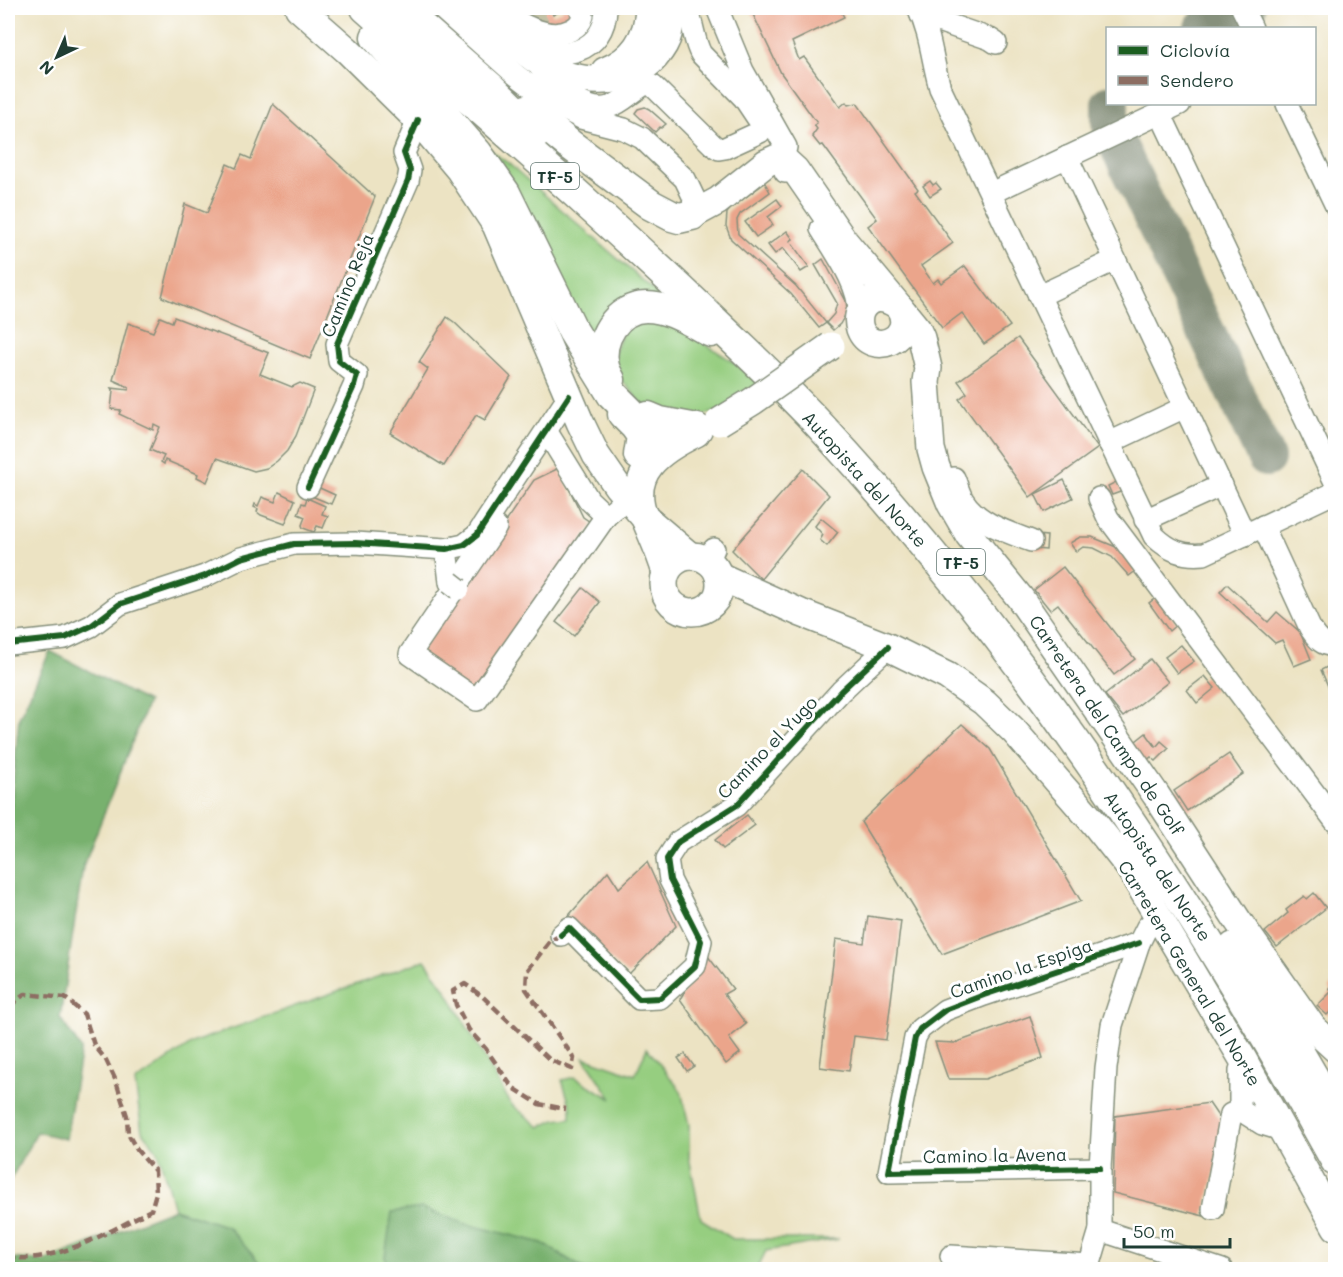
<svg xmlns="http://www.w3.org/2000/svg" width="1343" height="1277" viewBox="0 0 1343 1277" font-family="Mali,sans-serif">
<rect width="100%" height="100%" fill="#fff"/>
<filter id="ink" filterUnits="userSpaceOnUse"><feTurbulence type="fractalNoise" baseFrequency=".0167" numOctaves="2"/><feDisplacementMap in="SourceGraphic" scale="12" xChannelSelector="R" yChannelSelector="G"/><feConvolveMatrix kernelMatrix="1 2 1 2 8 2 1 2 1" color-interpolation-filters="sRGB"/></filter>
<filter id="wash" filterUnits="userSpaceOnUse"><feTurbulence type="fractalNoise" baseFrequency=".008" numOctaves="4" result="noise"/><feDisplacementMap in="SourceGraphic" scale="24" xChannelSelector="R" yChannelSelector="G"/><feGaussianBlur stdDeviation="1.35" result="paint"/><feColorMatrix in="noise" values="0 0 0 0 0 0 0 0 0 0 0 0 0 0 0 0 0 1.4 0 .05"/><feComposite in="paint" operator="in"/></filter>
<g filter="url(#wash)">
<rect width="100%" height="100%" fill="#ece3c3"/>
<!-- green -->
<g fill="#96ce80" stroke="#5a865a" stroke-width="1.5">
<polygon points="479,142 508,163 665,300 595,350"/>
<polygon points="643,320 675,324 764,382 720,411 691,418 644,406 617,375 615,352 624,328"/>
<polygon points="425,960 446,990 511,1104 540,1127 555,1120 571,1118 571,1108 562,1080 575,1077 612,1099 584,1057 635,1075 647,1048 681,1091 689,1125 689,1157 701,1219 733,1239 839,1239 766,1251 757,1269 584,1269 542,1243 466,1224 385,1256 389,1269 263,1269 224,1226 174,1209 158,1151 142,1131 135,1082 194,1042"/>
</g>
<!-- forest -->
<g fill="#78b16e" stroke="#4c7751" stroke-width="1.5">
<polygon points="50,651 148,702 83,867 60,1018 81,1049 66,1139 37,1132 8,1184 8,833 19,718"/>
<polygon points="422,1208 466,1224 542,1243 584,1269 389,1269 385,1257 392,1212"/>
<polygon points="174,1209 228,1227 265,1269 8,1269 8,1258 45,1261"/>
</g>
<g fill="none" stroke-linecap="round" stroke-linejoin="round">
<!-- taxiway -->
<g stroke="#86907c" stroke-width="38">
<polyline points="1203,28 1247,8"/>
<polyline points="1110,104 1110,122 1115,139 1266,458"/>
</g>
</g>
<g id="blocks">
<!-- building -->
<g fill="#eba58b">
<polygon points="513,8 550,8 553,15 563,10 562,8 590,8 567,38"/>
<polygon points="750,8 839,8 844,17 792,42 799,60 804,57 840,107 846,102 848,105 857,103 918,189 915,191 953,243 921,266 933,283 938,279 941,283 965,266 1010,326 984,344 962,313 942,328 868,226 877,219 823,145 820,146 812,136 817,129 814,125 817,123 781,73"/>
<polygon points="273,104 375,197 310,359 162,297 185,204 207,213 227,164 236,168 242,155 251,159"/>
<polygon points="645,107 649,109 666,124 661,128 660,127 655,132 635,113 638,109"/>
<polygon points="930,181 933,185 936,183 941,189 930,196 923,186"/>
<polygon points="765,183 770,192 740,214 737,220 738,234 796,286 826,323 819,328 791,294 731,239 726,226 727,213 733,206"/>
<polygon points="777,199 782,206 768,217 773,225 756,237 745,222"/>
<polygon points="787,231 793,239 790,241 809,267 801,272 783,248 775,254 768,245"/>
<polygon points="823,259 846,301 847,310 844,317 840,324 833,330 826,323 834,314 837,303 815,265"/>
<polygon points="160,317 172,322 174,317 269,353 260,374 292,387 300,383 314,389 296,436 287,451 277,461 267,468 254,471 217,458 207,482 197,477 198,474 165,460 164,464 161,462 164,456 150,450 160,427 154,424 153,430 119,414 121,410 111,409 113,391 111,388 129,390 129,387 113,380 128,323 153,332"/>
<polygon points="447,317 454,322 511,377 485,420 476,415 444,466 390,433 428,369 419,362"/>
<polygon points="1018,338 1098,448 1030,497 959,399 967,393 958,381"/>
<polygon points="559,468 583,517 593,524 474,697 413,655 534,480"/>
<polygon points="803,469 829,495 761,579 732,550"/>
<polygon points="1064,480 1073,498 1044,512 1035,494"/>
<polygon points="1118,481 1123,491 1112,495 1108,486"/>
<polygon points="313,485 335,495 331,504 309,495"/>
<polygon points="279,492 295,500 285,524 261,515 257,512 258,509 254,507 255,504 258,506 262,497 275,502"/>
<polygon points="307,498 325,506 322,514 328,516 323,528 317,526 314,532 303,528 302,525 305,517 298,514 302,503 305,504"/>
<polygon points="821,518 838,532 827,546 820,540 823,535 815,526"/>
<polygon points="1036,535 1047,536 1046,550 1035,549"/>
<polygon points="1080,537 1092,537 1116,547 1137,570 1129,576 1112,557 1094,548 1083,547 1076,552 1070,543"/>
<polygon points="1063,567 1135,659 1114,675 1058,604 1050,610 1034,590"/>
<polygon points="1227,584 1268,622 1277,612 1300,632 1311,659 1294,666 1282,640 1275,643 1220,592"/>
<polygon points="583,588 600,602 574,636 556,622"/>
<polygon points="1157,597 1177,624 1169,631 1149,603"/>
<polygon points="1181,645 1194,661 1177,673 1165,657"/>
<polygon points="1150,659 1168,682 1123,717 1105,695"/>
<polygon points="1335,663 1335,702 1321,670"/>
<polygon points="1205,676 1215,688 1197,703 1187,690"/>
<polygon points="962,724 990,749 1081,901 942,954 861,822"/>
<polygon points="1146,733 1156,747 1161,741 1169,748 1156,761 1151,757 1142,764 1131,745"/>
<polygon points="1229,754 1243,774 1187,811 1174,791"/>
<polygon points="747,815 755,825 723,849 715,840"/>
<polygon points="647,862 676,926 628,975 564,921 608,871 619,888"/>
<polygon points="1314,893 1326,908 1277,947 1265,932 1288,913 1286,910 1304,896 1307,899"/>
<polygon points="868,916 901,921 886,1040 854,1036 849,1071 820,1067 836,939 864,943"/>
<polygon points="707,955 733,989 724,994 746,1024 729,1038 740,1053 726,1064 680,999"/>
<polygon points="1335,981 1335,1007 1327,1015 1317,1006 1332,991 1329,988"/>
<polygon points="1030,1016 1043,1058 985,1079 948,1079 935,1042 955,1043"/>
<polygon points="685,1054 694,1066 687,1071 678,1058"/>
<polygon points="1209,1103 1226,1128 1204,1216 1113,1193 1115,1116"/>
</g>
</g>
</g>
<g filter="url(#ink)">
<use href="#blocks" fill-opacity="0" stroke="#86907c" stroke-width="1.5"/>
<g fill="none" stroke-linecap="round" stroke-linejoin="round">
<!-- minor-tunnel -->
<path stroke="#c3c2a6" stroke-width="21" stroke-dasharray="21 10" stroke-linecap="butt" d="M530,8C536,20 541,35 556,35"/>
<!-- minor casing -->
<g stroke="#86907c" stroke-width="24">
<g id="minor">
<polyline points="441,8 516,75 554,104 581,118 624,129 642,138 685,179 694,198 692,215"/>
<path d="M497,8C517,22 547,42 571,30C578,26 581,23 583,16L580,8"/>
<polyline points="717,8 743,71 786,147 783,159 785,172"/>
<path d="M918,8C931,35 932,60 940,88L1154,536C1170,551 1182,556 1204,554L1336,492"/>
<polyline points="1242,8 1252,28"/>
<polyline points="921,15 990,39 996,43"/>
<path d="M525,44C561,63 605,53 606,8"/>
<path d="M541,69C556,84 586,115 609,107C623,103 633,90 646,84L653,86L713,145L719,149L725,148L760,132L762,125L744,98L701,54C693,40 694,23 686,8"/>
<polyline points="1287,104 1336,206"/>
<polyline points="1160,113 1336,484"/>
<polyline points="1067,157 1245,535"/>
<polyline points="991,193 1180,104"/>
<path d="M821,229C836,253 861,287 859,316"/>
<polyline points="1039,296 1115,260"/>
<polyline points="547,432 589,500 606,516"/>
<polyline points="1109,443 1185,407"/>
<path d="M954,478C957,485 959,493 963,500C977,523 1007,532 1031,541"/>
<polyline points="308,487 354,386 357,375 339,361 337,344 408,181 410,170 404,153 418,120"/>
<polyline points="1099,498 1108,518 1336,822"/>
<polyline points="1145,520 1222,485"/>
<path d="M1263,526L1310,628C1317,638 1322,647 1336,645"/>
<polyline points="496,527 410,654 477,700 606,516 627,498"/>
<polyline points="446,549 450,582"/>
<polyline points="706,560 714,549"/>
<polyline points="8,644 65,638 91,626 120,604 205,576 241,558 294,544 355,543 446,549 464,545 477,535 569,396"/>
<polyline points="561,935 569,928 639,999 660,998 695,966 701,941 670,880 667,859 678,842 737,805 841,691 888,647"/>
<polyline points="1244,1061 1240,1070 1240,1110 1262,1124 1282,1130"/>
<polyline points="1100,1168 889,1172 915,1038 920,1029 945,1010 984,995 1139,943"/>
<polyline points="1213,1209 1231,1114 1240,1110"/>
<polyline points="1100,1230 1222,1270"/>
<polyline points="951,1256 1090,1265"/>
<polyline points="1088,1270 1100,1230 1100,1168 1106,1068 1112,1025 1139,943 1147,927 1159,916"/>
</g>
</g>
<!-- major casing -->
<g stroke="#86907c" stroke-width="30">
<g id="major">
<polyline points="299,8 347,50 418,120 459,169 496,225 580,422 596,455 618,487 644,517 690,556"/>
<path d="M474,8C496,26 517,48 541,63C575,85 627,89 655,57C669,41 673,27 665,8"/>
<path d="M605,71C633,60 648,38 649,8"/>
<path d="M692,215L718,201L766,163L777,158L783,159L795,170L844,241L900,308C917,339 871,358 860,329C858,323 858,316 861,310C869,295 885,296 897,305"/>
<polyline points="900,308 917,329 921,338 928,368 926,382 931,449 936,467 951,504 969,535 1020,598 1156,795 1238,921 1313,1028 1336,1049"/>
<circle cx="692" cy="584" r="28"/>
<path d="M666,573C660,552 652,536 644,516C627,472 661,450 696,433"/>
<polyline points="719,576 801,613 888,647 947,676 984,702 1014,731 1095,824 1129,867 1244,1061 1336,1227"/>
</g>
</g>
<!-- highway casing -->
<g stroke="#86907c" stroke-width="33">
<g id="highway">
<path d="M366,8C482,111 600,212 712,319C750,356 790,392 826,432C1027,650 1193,901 1336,1161"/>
<polyline points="400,8 490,87 537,133"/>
<polyline points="376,37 477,153 505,193 573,331 612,394 638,420 667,436"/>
<polyline points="527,110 569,144 651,205 672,216 679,218 692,215"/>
<path d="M610,380C608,376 605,371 604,367C597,340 617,307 646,307C670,307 690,321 711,332"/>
<polyline points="623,414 635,426 642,436 639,455"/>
<polyline points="648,417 660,422 697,429"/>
<polyline points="1234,947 1263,991 1336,1116"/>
</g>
</g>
<!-- minor -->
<use href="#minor" stroke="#fff" stroke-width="21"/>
<!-- major -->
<use href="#major" stroke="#fff" stroke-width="27"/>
<!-- highway -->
<use href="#highway" stroke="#fff" stroke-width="30"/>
<!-- minor-bridge casing -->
<g stroke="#86907c" stroke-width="24" stroke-linecap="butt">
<polyline id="minor-bridge" points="450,582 459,589"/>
</g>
<!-- major-bridge casing -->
<g stroke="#86907c" stroke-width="30" stroke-linecap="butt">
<polyline id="major-bridge" points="719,422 753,401 831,346"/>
</g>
<!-- minor-bridge -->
<use href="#minor-bridge" stroke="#fff" stroke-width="21"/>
<!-- major-bridge -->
<use href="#major-bridge" stroke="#fff" stroke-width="27"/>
<!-- quiet -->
<g stroke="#8d6e63" stroke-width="4.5" stroke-dasharray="9 4.5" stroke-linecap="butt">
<polyline points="561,935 550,941 527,971 526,989 574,1058 572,1069 550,1060 483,997 465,984 453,991 456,1005 469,1030 486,1049 512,1087 539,1104 566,1109"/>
<path d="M8,1019L10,1017L11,1005L25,994L65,998L84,1014L94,1045L106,1060L116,1081L127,1116L128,1134L137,1150L155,1171L156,1193L151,1210C106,1233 60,1262 8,1258"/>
</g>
<!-- cycleway casing -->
<g stroke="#fff" stroke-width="10">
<g id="cycleway">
<polyline points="308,487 354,386 357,375 339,361 337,344 408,181 410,170 404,153 418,120"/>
<polyline points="8,644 65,638 91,626 120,604 205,576 241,558 294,544 355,543 446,549 464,545 477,535 569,396"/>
<polyline points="561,935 569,928 639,999 660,998 695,966 701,941 670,880 667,859 678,842 737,805 841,691 888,647"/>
<polyline points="1100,1168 889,1172 915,1038 920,1029 945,1010 984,995 1139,943"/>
</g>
</g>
<!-- cycleway -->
<use href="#cycleway" stroke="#1b5e20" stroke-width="6"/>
</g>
</g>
<g text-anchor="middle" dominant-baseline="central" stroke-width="6" stroke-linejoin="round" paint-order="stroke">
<!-- shield labels -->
<g fill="#fff" stroke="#627771" stroke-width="1.5">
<rect x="531" y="163" width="48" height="26" rx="4.5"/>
<rect x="937" y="549" width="48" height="26" rx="4.5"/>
</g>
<g font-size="16" font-weight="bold" fill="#1f3d34">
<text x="555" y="176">TF-5</text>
<text x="961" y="562">TF-5</text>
</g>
<!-- street labels -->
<g font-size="18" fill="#1f3d34" stroke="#fff">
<text transform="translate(347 285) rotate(-68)">Camino Reja</text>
<text transform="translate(865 479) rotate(48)">Autopista del Norte</text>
<text transform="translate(1107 725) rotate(56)">Carretera del Campo de Golf</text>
<text transform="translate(767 747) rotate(-46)">Camino el Yugo</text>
<text transform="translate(1158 866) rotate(56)">Autopista del Norte</text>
<text transform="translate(1021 968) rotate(-19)">Camino la Espiga</text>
<text transform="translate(1190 973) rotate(59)">Carretera General del Norte</text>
<text transform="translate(995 1155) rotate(-1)">Camino la Avena</text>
</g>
</g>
<!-- margin -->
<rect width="1343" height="1277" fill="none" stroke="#fff" stroke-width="30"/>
<!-- legend -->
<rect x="1106" y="27" width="210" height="78" fill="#ffffff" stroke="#a5b1ae" stroke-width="1.5"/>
<rect x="1118" y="46" width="30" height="9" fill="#1b5e20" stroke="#a5b1ae" stroke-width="1.5"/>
<text x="1160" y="57" font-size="18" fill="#1f3d34">Ciclovía</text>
<rect x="1118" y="76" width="30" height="9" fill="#8d6e63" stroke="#a5b1ae" stroke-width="1.5"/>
<text x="1160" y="87" font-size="18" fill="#1f3d34">Sendero</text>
<!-- north arrow -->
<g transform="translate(57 57) rotate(224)" stroke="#ffffff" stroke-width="4.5" paint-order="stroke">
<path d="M0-4.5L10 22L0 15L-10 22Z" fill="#1f3d34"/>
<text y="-9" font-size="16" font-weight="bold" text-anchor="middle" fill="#1f3d34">N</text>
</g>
<!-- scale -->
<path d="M1124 1238v9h106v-9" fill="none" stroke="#1f3d34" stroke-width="3"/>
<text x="1133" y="1238" font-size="18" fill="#1f3d34" stroke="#ffffff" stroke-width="4.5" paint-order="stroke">50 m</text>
</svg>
